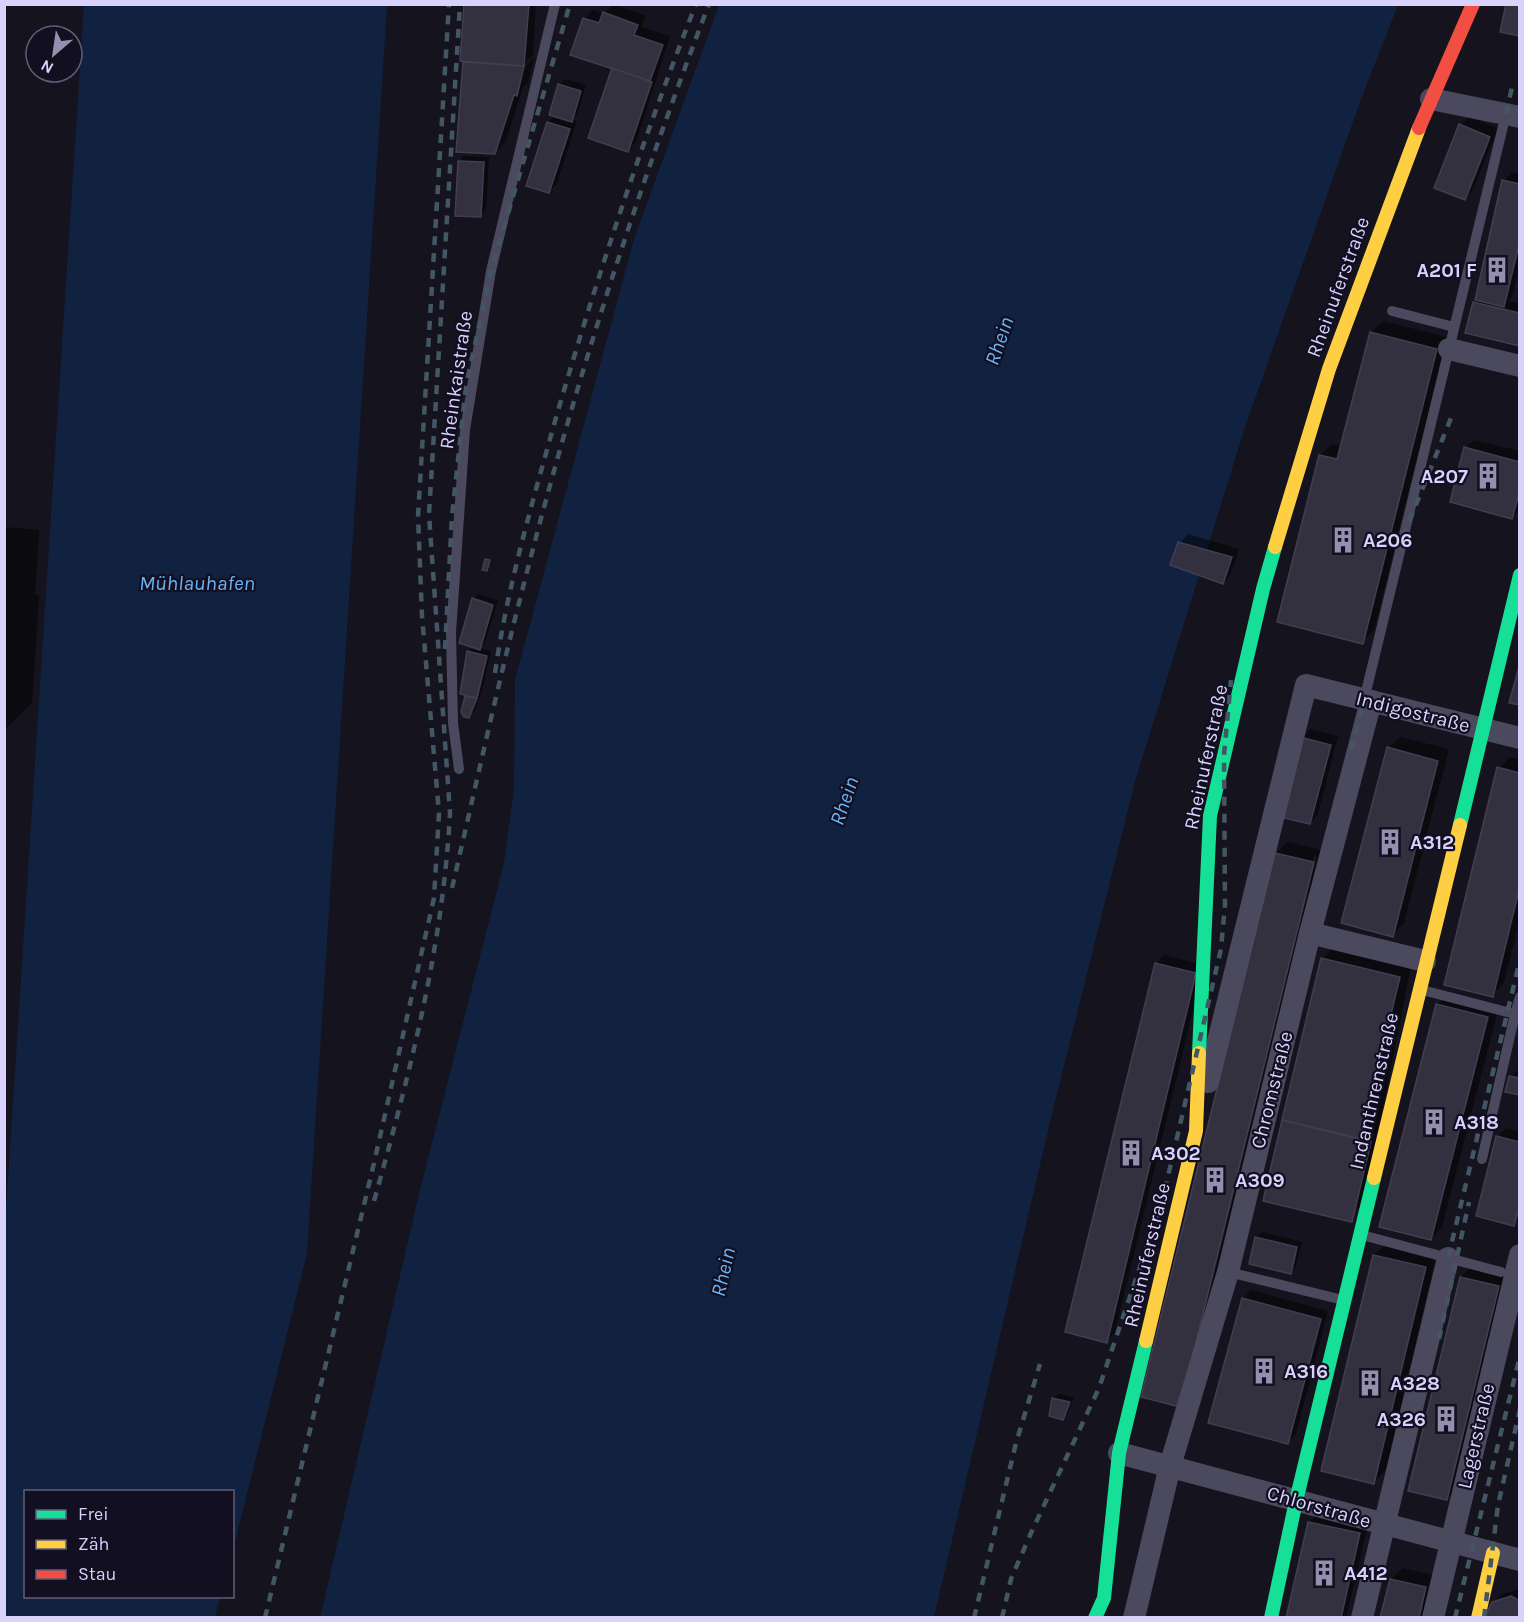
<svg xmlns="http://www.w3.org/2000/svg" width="1524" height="1622" viewBox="0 0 1524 1622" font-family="Karla,sans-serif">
<rect width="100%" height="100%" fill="#15131d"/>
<!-- water -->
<g fill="#112240">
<polygon points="84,5 387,5 307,1253 233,1550 232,1492 26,1492 26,1596 220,1597 215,1617 5,1617 5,1226"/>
<polygon points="719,5 1398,5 1361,99 1245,427 1136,778 1050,1122 934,1617 320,1618 420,1190 504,863 514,788 515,680 634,239"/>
</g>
<!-- shadow -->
<g fill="#0007" fill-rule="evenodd">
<polygon points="466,4 536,4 533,55 518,70 520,72 534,58 528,83 523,87 506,141 495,153 465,62"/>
<polygon points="613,4 646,16 641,27 670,36 636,142 628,150 614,68 584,19 593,10 604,14"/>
<polygon points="565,79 586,85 577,115 572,119 577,121 557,183 549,192 548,122 555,116 551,114 560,84"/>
<polygon points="1469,117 1498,128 1473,190 1464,198 1461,125"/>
<polygon points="464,156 489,157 486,210 481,215 459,162"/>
<polygon points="1512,172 1520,174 1520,265 1512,297 1508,301 1520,303 1520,345 1474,303 1478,299 1504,181"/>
<polygon points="1383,321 1447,337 1374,630 1362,642 1320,455 1332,444 1342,446 1371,332"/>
<polygon points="1474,440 1520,451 1520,509 1512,517 1465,448"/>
<polygon points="4,527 39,530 35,595 39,595 32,703 4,730"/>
<polygon points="1188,534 1239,549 1231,574 1223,583 1180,543"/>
<polygon points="478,594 498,600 485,643 480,648 491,651 482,691 474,712 467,716 468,652 474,646 473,599"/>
<polygon points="1310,729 1338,736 1318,814 1310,823 1302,737"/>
<polygon points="1400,737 1449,749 1404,923 1392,935 1388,748"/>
<polygon points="1510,757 1520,759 1520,919 1504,983 1492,995 1499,768"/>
<path d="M1288,842L1325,851L1191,1394L1179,1406L1276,853ZM1314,855L1317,856L1185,1394H1181Z"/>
<polygon points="1334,947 1411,966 1363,1209 1264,1200 1323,958"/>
<polygon points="1164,955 1204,965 1115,1332 1107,1341 1156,964"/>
<polygon points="1449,993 1499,1006 1442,1227 1431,1239 1437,1005"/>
<polygon points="1516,1071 1520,1072 1520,1094 1511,1077"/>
<polygon points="1506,1128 1520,1132 1520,1219 1514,1224 1497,1137"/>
<polygon points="1262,1232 1302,1242 1296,1267 1290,1272 1256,1237"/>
<polygon points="1386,1244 1436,1256 1386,1470 1374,1482 1374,1255"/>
<polygon points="1473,1266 1509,1275 1458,1487 1447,1499 1461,1277"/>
<polygon points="1251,1290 1328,1311 1296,1434 1287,1443 1243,1299"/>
<polygon points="1059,1394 1074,1397 1068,1413 1063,1418 1053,1399"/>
<polygon points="1318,1514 1368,1525 1346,1618 1288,1618 1309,1522"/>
<polygon points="1403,1568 1437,1576 1427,1618 1382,1618 1391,1579"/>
<polygon points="1520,1589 1520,1618 1493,1603 1502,1594"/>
</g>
<!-- building -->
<g fill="#33313f" stroke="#423e51" stroke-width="1.5">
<polygon points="464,4 529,4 524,66 460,61"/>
<polygon points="1506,4 1520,4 1520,36 1500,32"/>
<polygon points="603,12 638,25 634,35 663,45 650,81 570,55 583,18 599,23"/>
<polygon points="463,62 524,66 517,96 514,95 495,154 456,152"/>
<polygon points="612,68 652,82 628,152 588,138"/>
<polygon points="558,84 581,91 572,122 549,115"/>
<polygon points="547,122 570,129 549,193 526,186"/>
<polygon points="1459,124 1490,137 1465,200 1434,188"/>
<polygon points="458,161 484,162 481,217 455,216"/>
<polygon points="1502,180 1520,184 1520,241 1504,307 1475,300"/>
<polygon points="1473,302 1520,313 1520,346 1465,333"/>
<polygon points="1370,332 1437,349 1363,644 1277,622 1319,455 1337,459"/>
<polygon points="1464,447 1520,462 1520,490 1512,519 1450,502"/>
<polygon points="1178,542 1232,557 1223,584 1170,565"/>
<polygon points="485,559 490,560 487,571 482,570"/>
<polygon points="472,598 493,605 480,650 459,643"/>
<polygon points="467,651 487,656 477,698 460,694"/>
<polygon points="1520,663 1520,705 1509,703"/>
<polygon points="465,696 477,698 469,718 464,717 461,712"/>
<polygon points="1300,737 1331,745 1310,824 1280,817"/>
<polygon points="1387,747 1438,761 1393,937 1341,923"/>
<polygon points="1497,767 1520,773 1520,886 1493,997 1444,985"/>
<polygon points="1275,853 1314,862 1180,1407 1141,1397"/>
<polygon points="1321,958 1400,977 1361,1139 1282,1120"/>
<polygon points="1155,963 1196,973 1107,1343 1065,1332"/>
<polygon points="1436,1004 1488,1017 1431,1240 1379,1227"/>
<polygon points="1509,1076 1520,1078 1520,1095 1505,1092"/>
<polygon points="1282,1120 1371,1142 1352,1222 1263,1201"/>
<polygon points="1496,1136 1520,1142 1520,1205 1514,1226 1476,1216"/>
<polygon points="1255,1237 1297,1247 1291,1274 1249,1264"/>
<polygon points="1373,1255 1426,1267 1374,1484 1321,1471"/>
<polygon points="1460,1277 1499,1286 1447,1500 1408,1491"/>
<polygon points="1242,1298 1321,1319 1288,1444 1208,1423"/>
<polygon points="1052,1398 1070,1402 1063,1420 1049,1416"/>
<polygon points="1308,1522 1360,1533 1341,1618 1286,1618"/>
<polygon points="1390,1579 1426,1587 1419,1618 1380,1618"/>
<polygon points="1511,1596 1520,1601 1520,1618 1484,1618 1492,1602"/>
</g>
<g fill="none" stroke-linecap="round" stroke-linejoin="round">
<!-- lane -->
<g stroke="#4a495d" stroke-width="10">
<polyline points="1392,311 1454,327"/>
<polyline points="1364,700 1506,114"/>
<polyline points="459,769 453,723 451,633 465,430 491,271 555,4"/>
<polyline points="1422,990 1515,1014 1520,997"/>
<polyline points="1482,1159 1515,1014"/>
<polyline points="1362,1235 1501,1272"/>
<polyline points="1228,1272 1343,1300"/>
</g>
<!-- street -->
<g stroke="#4a495d" stroke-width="22">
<polyline points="1431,99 1520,117"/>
<polyline points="1449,349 1520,366"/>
<polyline points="1310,933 1425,961"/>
<polyline points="1208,1082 1306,685 1520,738"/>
<polyline points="1119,1453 1520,1560"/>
<polyline points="1134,1618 1170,1466 1228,1272 1310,933 1371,701"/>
<polyline points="1362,1618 1448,1258"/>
<polyline points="1433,1618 1520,1255"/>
</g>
<!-- fast -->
<g stroke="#16e098" stroke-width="14">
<polyline points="1460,825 1520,575"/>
<polyline points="1199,1053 1210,816 1263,589 1275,547"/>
<polyline points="1095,1618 1104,1598 1119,1453 1146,1341"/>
<polyline points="1271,1618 1296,1501 1374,1178"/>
</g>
<!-- slow -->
<g stroke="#ffcf43" stroke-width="14">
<polyline points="1275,547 1329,369 1419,128"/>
<polyline points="1374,1178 1460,825"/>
<polyline points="1146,1341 1196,1131 1199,1053"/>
<polyline points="1478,1618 1493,1553"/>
</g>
<!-- jam -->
<polyline stroke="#f24e42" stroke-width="14" points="1419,128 1473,4"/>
<!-- rail -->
<g stroke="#435665" stroke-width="4.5" stroke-dasharray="9 8" stroke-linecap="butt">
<polyline points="1506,114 1512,87"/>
<polyline points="1403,537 1451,418"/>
<polyline points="445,649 452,516 466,386 491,271 570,4"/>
<path d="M495,673C507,588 532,504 555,421C596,280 642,141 696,4"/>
<polyline points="1351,750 1364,700"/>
<path d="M452,888C477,781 500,674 528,568C577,377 638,189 709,4"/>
<path d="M374,1201C410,1073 443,946 450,813L429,514L460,4"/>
<polyline points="1448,1258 1520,960"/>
<polyline points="1439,1339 1469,1202"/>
<polyline points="265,1618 374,1163 434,898 439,813 422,616 418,516 449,4"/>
<polyline points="974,1618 1016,1443 1040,1364"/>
<polyline points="1002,1618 1011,1579 1031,1533 1099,1388 1162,1202 1221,949 1225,905 1224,755 1231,680"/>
<polyline points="1455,1618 1520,1356"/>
<polyline points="1484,1618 1498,1505 1520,1409"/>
</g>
</g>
<!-- icons -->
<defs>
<g id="building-bare" transform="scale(2.07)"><path d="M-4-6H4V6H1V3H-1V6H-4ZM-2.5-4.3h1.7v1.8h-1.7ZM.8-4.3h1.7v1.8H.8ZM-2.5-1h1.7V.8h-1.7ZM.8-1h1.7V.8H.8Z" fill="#948fae" stroke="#120f21" stroke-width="2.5" paint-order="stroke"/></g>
</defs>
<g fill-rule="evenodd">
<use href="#building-bare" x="1497" y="270"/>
<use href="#building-bare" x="1488" y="476"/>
<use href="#building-bare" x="1343" y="540"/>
<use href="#building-bare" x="1390" y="842"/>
<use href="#building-bare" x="1434" y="1122"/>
<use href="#building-bare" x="1131" y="1153"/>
<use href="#building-bare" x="1215" y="1180"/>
<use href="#building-bare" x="1264" y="1371"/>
<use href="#building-bare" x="1370" y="1383"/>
<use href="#building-bare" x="1446" y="1419"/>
<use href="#building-bare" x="1324" y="1573"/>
</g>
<g text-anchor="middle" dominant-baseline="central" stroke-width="4.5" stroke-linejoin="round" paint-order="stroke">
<!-- poi labels -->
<g font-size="20" font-weight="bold" fill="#d8d2fc" stroke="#120f21" text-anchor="start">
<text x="1477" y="270" text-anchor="end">A201 F</text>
<text x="1468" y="476" text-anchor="end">A207</text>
<text x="1363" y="540">A206</text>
<text x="1410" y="842">A312</text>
<text x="1454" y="1122">A318</text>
<text x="1151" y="1153">A302</text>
<text x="1235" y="1180">A309</text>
<text x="1284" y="1371">A316</text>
<text x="1390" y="1383">A328</text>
<text x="1426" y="1419" text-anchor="end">A326</text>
<text x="1344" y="1573">A412</text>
</g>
<!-- street labels -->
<g font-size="20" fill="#d8d2fc" stroke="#120f21">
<text transform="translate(1338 287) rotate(-70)">Rheinuferstraße</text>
<text transform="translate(456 380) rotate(-82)">Rheinkaistraße</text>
<text transform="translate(1413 712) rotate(14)">Indigostraße</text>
<text transform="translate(1206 757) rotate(-78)">Rheinuferstraße</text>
<text transform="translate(1272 1090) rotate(-76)">Chromstraße</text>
<text transform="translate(1374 1091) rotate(-77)">Indanthrenstraße</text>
<text transform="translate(1147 1255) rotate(-77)">Rheinuferstraße</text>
<text transform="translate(1476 1436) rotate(-77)">Lagerstraße</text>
<text transform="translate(1319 1507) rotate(16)">Chlorstraße</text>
</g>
<!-- water labels -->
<g font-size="21" font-style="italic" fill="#68b2f5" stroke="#120f21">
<text transform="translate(999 341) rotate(-71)">Rhein</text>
<text x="197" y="583">Mühlauhafen</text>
<text transform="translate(844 801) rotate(-71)">Rhein</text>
<text transform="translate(723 1272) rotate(-77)">Rhein</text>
</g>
</g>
<!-- border -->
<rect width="1524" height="1622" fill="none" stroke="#d8d2fc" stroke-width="12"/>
<!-- legend -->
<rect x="24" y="1490" width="210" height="108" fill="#120f21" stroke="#615d79" stroke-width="1.5"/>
<rect x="36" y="1510" width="30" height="9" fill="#16e098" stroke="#615d79" stroke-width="1.5"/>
<text x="78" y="1520" font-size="18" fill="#d8d2fc">Frei</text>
<rect x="36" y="1540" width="30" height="9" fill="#ffcf43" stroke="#615d79" stroke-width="1.5"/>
<text x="78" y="1550" font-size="18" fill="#d8d2fc">Zäh</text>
<rect x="36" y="1570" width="30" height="9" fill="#f24e42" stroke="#615d79" stroke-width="1.5"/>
<text x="78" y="1580" font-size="18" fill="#d8d2fc">Stau</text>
<!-- north arrow -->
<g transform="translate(54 54) rotate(209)"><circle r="28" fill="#120f21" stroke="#615d79" stroke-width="1.5"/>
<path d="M0-4.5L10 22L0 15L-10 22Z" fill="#948fae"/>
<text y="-9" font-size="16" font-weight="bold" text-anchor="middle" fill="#d8d2fc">N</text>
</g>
</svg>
